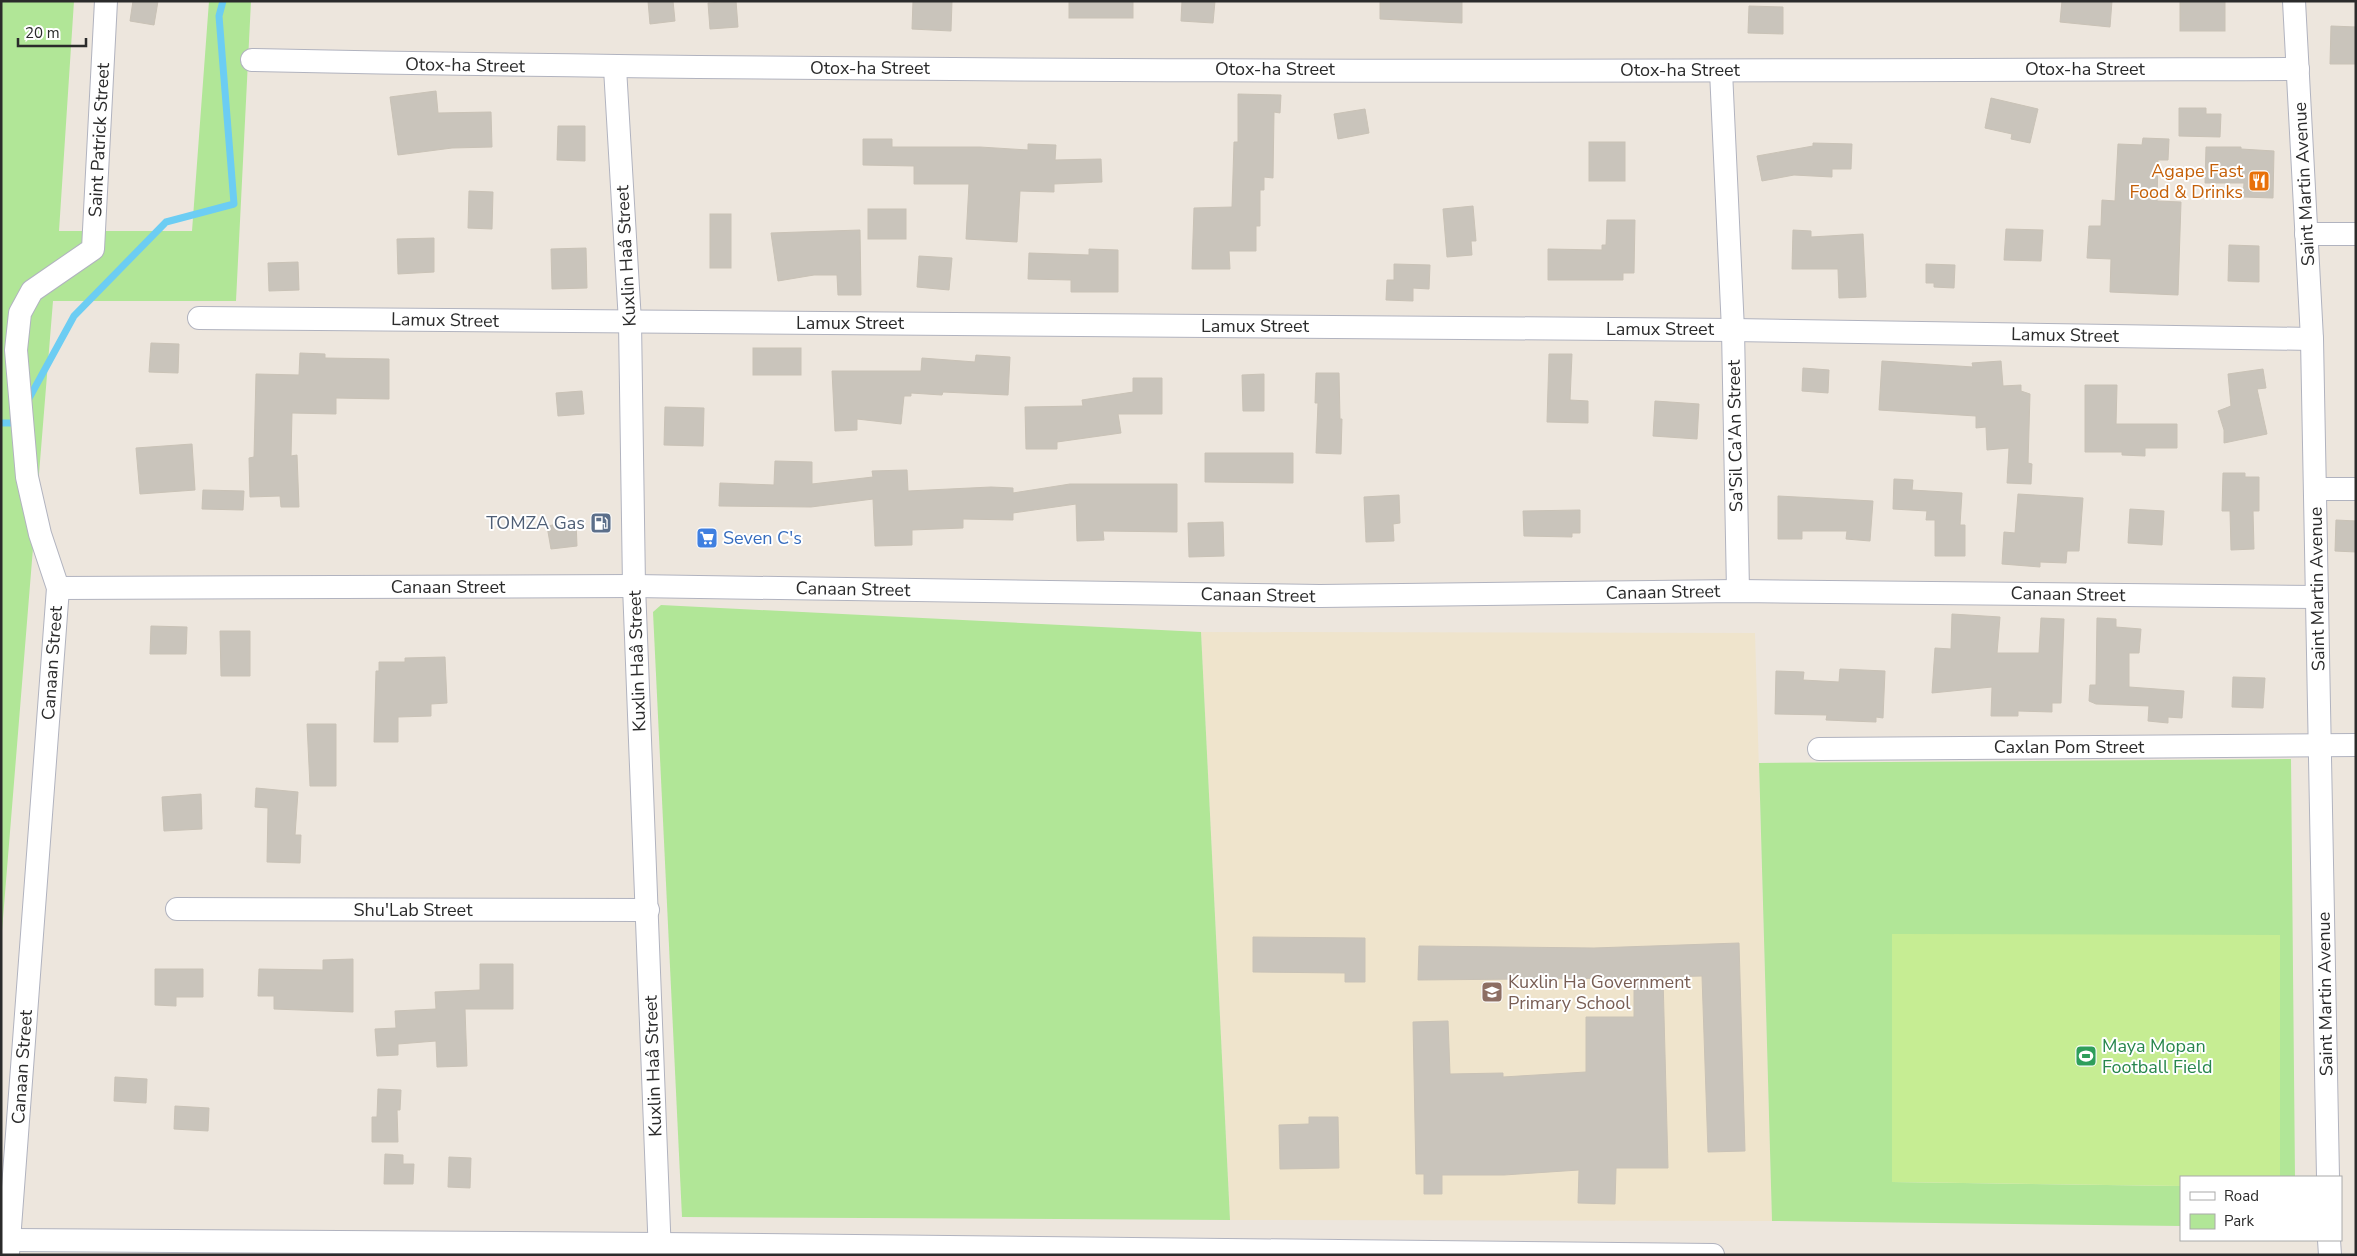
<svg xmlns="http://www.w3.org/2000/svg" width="2357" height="1256" viewBox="0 0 2357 1256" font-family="'Nunito Sans',sans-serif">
<rect width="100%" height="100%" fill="#ede6dd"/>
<!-- education -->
<polygon fill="#efe4cc" points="1201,632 1755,633 1772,1221 1230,1220"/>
<!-- green -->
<g fill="#b1e697">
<polygon points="1,1 74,1 59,231 192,231 209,1 251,1 236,301 53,301 1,943"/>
<polygon points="661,605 1201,632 1230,1220 682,1217 653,612"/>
<polygon points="2291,759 2295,1177 2280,1177 2279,935 1892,1182 2181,1186 2181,1226 1772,1221 1759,763"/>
</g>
<!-- pitch -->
<polygon fill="#c6ed93" points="1892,934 2280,935 2280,1177 2181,1177 2181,1186 1892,1182"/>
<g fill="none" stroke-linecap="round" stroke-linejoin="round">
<!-- stream -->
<g stroke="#6ccdf3" stroke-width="7">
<polyline points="27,402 74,316 166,222 234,204 219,16 223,1"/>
<polyline points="1,423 15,423 17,420"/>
</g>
</g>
<!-- building -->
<g fill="#c9c4bb" stroke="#c9c2b6">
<polygon points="133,1 158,1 154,25 130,21"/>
<polygon points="648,1 673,1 675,21 650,24"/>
<polygon points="736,1 738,27 710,29 708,3"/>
<polygon points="913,1 952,1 951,31 912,29"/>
<rect x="1069" y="1" width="64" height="17"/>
<polygon points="1182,1 1215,1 1213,23 1181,21"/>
<polygon points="1380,1 1462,1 1462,23 1380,19"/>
<polygon points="2062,1 2112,1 2110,27 2060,22"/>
<rect x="2180" y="1" width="45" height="30"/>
<polygon points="1749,6 1783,7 1783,34 1748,33"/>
<polygon points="2331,26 2356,27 2356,64 2330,64"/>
<polygon points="436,91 438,113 491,112 492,147 452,148 398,155 390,97"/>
<polygon points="1238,94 1281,95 1280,113 1274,112 1273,178 1264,177 1264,190 1260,190 1260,226 1256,226 1256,251 1229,251 1230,269 1192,269 1194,208 1232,207 1234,142 1238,142"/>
<polygon points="1991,98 2038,109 2030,143 2011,139 2012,134 1985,128"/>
<polygon points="2179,108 2206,108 2206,114 2221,114 2220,137 2179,136"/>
<polygon points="1365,109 1369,133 1338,139 1334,114"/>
<polygon points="558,126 585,126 585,161 557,160"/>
<polygon points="2143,138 2169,139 2168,160 2158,160 2157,201 2181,202 2178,295 2110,292 2111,259 2087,258 2089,226 2101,226 2102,200 2115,201 2118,144 2142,145"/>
<polygon points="863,139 892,139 892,147 980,147 1028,150 1028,144 1056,145 1055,160 1101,159 1102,182 1054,184 1054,192 1020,191 1017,242 966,239 969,184 914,184 914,166 863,165"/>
<rect x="1589" y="142" width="36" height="39"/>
<polygon points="1813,143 1852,144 1851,169 1832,169 1832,177 1794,175 1762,181 1757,156 1813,146"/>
<polygon points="2206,147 2241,147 2241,149 2274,151 2273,198 2243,197 2244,183 2205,183"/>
<polygon points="469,191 493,192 492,229 468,228"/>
<polygon points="1473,206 1476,241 1471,241 1472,255 1447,257 1443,209"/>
<rect x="868" y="209" width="38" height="30"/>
<rect x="710" y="214" width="21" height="54"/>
<polygon points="1607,220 1635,220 1634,273 1623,273 1623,280 1548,280 1548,249 1602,250 1602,245 1606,245"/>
<polygon points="2006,229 2043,230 2041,261 2004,260"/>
<polygon points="860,230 861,295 838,295 837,275 814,275 778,281 771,233"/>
<polygon points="1793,230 1811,231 1811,237 1863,234 1866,297 1839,298 1838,269 1792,269"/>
<polygon points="434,238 434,272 398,274 397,239"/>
<polygon points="2229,245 2259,246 2259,282 2228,281"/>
<polygon points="586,248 587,288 552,289 551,249"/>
<polygon points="1089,249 1118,250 1118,292 1071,292 1071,280 1028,279 1029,253 1089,255"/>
<polygon points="919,256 952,258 949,290 917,287"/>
<polygon points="298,262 299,290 269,291 268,263"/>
<polygon points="1394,264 1430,265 1429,289 1413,288 1413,301 1386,300 1387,280 1394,280"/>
<polygon points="1926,264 1955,265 1954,288 1934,287 1934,283 1926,283"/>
<polygon points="151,343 179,344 178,373 149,372"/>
<rect x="753" y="348" width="48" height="27"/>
<polygon points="300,353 325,354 325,358 389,359 389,399 336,398 336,414 292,413 291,456 297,455 299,507 281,507 280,496 250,497 249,458 254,457 256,374 299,375"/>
<polygon points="1549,354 1572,354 1570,400 1588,401 1588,423 1547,422"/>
<polygon points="976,355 1010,357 1008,395 943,392 942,395 911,393 911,396 904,396 901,424 857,419 857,430 835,431 832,371 921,371 922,358 975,362"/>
<polygon points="1882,361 1973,367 1972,363 2001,361 2003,386 2021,385 2021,391 2030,394 2028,463 2032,464 2031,484 2007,483 2009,448 1987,450 1986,427 1976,428 1976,416 1879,410"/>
<polygon points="1803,368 1829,370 1828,393 1802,391"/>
<polygon points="2263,369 2266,388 2257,389 2267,434 2224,443 2224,430 2218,411 2231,406 2228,374"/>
<polygon points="1316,373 1339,373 1340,419 1342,419 1341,454 1316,453 1318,403 1315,403"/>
<polygon points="1264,374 1264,411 1243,411 1242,375"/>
<polygon points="1133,378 1162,378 1162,414 1118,414 1121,433 1057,442 1057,449 1026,449 1025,407 1083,406 1082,400 1133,392"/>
<polygon points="2085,385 2117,385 2116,424 2177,424 2177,448 2145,448 2145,456 2122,455 2122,452 2085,452"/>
<polygon points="582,391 584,414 558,416 556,393"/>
<polygon points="1655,401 1699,404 1697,439 1653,436"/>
<polygon points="665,407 704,408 703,446 664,445"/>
<polygon points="192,444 195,490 140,494 136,448"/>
<polygon points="1205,453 1293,453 1293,483 1205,482"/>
<polygon points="775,461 812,462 812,484 873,477 872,471 907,470 908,491 991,487 1013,488 1013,493 1070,484 1177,484 1177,532 1103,531 1104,540 1077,541 1076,504 1013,513 1013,520 963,519 963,528 912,530 912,545 875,546 873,499 811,507 719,506 720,483 774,485"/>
<polygon points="2223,473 2245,473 2245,477 2259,477 2259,511 2253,511 2254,549 2231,550 2230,511 2222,511"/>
<polygon points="1894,479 1913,480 1912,490 1962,493 1960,525 1965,525 1965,556 1935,556 1935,520 1926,520 1927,511 1893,509"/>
<polygon points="203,490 244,491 243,510 202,509"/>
<polygon points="2018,494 2083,498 2079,551 2067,551 2066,563 2040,562 2040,567 2002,564 2004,532 2015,533"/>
<polygon points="1399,495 1400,523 1393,524 1394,541 1366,542 1364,497"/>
<polygon points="1778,496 1873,501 1870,541 1846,539 1847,531 1802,531 1802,539 1778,539"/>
<polygon points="2130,509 2164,511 2162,545 2128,543"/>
<polygon points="1580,510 1580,533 1572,533 1572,537 1524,536 1523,511"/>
<polygon points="2336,520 2356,521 2356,552 2335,551"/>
<polygon points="576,521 577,546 551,549 547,526"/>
<polygon points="1223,522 1224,556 1189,557 1188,523"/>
<polygon points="1952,614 2000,617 1997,653 2039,653 2041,618 2064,619 2061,703 2052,703 2052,712 2018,711 2018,716 1991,716 1992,687 1932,693 1935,648 1951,649"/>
<polygon points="2097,618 2116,619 2116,627 2141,629 2139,653 2129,653 2129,687 2184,691 2182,718 2168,717 2168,723 2148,721 2149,706 2096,704 2089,701 2090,685 2096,685"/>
<polygon points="151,626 187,627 186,654 150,654"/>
<polygon points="220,631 250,631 250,676 221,676"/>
<polygon points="445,657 447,703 431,704 431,716 398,717 398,742 374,742 376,671 379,671 379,662 405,662 405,658"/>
<polygon points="1840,669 1885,671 1883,718 1876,717 1876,722 1826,720 1827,715 1775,714 1776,671 1804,672 1803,680 1839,682"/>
<polygon points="2233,677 2265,678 2263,708 2232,707"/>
<polygon points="307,724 336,724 336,786 310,786"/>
<polygon points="256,788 298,792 295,835 301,835 300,863 267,862 268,808 255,807"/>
<polygon points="201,794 202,829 164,831 162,797"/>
<polygon points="1253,937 1365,938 1365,982 1345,982 1345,973 1253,972"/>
<polygon points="1739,943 1745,1151 1708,1152 1702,976 1663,977 1668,1168 1616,1168 1615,1204 1578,1203 1579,1170 1504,1175 1442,1175 1442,1194 1424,1194 1424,1174 1416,1174 1413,1022 1448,1021 1450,1074 1503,1073 1503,1077 1586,1072 1586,1017 1634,1017 1634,978 1418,980 1419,946 1594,948"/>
<polygon points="353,959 353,1012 274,1009 274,996 258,996 259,969 323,970 323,960"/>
<polygon points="480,964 513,964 513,1009 465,1009 467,1066 437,1067 436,1041 398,1044 398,1055 377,1056 375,1029 396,1028 395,1011 436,1009 435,992 480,990"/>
<polygon points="155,969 203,969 203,997 176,997 176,1006 155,1005"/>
<polygon points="115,1077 147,1079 146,1103 114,1101"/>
<polygon points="378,1089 401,1090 400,1110 397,1110 398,1142 372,1142 372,1117 377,1117"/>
<polygon points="175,1106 209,1108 208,1131 174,1129"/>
<polygon points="1309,1117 1338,1117 1339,1168 1280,1169 1279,1125 1309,1124"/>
<polygon points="385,1154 403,1155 403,1164 414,1164 413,1184 384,1184"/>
<polygon points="449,1157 471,1158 470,1188 448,1187"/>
</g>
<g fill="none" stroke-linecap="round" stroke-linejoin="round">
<!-- minor casing -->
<g stroke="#b1b3bf" stroke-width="24">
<g id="minor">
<polyline points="2294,1 2312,339 2328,1177"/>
<path d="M252,60C933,74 1616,71 2298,69"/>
<polyline points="615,68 630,322 634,586 660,1255"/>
<polyline points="1721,71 1733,330 1738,591"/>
<polyline points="2306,234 2356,234"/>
<polyline points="199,318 1733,330 2312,339"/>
<polyline points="2315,489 2356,489"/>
<polyline points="58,588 634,586 1320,596 1738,591 2317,597"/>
<polyline points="1819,749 2356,745"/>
<polyline points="177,909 648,910"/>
<polyline points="9,1240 660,1244 1713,1255"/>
<polyline points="2329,1240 2330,1255"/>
<polyline points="8,1254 58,588 40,534 27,477 16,350 20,313 32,291 93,249 106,1"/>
</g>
</g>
<!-- minor -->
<use href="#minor" stroke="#fff" stroke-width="22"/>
</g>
<!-- icons -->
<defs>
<g id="restaurant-square" transform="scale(1.125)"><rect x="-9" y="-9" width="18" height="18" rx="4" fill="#e8710a" stroke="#fff"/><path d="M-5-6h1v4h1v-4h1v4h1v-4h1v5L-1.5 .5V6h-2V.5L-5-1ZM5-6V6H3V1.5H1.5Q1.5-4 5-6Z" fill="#fff"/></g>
<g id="fuel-square" transform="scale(1.125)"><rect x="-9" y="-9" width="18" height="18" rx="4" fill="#5c6f8a" stroke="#fff"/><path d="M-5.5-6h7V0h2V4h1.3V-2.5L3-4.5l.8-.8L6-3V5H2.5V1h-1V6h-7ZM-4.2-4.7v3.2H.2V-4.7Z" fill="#fff"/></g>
<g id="supermarket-square" transform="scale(1.125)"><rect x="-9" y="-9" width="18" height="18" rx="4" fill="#3f7fe0" stroke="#fff"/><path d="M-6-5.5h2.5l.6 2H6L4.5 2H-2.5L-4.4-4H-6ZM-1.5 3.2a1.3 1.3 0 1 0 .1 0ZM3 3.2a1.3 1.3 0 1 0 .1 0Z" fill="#fff"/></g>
<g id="school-square" transform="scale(1.125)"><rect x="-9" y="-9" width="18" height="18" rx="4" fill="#8d6e63" stroke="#fff"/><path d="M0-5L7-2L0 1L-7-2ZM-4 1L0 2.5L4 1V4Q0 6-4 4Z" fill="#fff"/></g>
<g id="stadium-square" transform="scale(1.125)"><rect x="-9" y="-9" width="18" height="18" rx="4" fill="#2e9e5b" stroke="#fff"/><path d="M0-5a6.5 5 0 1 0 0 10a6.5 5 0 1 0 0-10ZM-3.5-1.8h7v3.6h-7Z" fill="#fff"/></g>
</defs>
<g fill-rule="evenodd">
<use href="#restaurant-square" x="2259" y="181"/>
<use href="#fuel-square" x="601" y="523"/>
<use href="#supermarket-square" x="707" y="538"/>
<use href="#school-square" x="1492" y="992"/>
<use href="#stadium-square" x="2086" y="1056"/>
</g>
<g text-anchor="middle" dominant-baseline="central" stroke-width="4" stroke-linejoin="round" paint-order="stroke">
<!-- street labels -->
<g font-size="18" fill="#2b2b2b" stroke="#fff">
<text transform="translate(465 65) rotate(1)">Otox-ha Street</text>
<text x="870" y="68">Otox-ha Street</text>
<text x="1275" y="69">Otox-ha Street</text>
<text x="2085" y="69">Otox-ha Street</text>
<text x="1680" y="70">Otox-ha Street</text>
<text transform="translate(99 140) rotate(-87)">Saint Patrick Street</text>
<text transform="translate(2304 184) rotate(-93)">Saint Martin Avenue</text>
<text transform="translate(626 256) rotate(-93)">Kuxlin Haâ Street</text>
<text transform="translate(445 320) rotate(1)">Lamux Street</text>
<text x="850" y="323">Lamux Street</text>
<text x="1255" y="326">Lamux Street</text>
<text x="1660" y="329">Lamux Street</text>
<text transform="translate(2065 335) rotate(1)">Lamux Street</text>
<text transform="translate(1735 436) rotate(-91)">Sa'Sil Ca'An Street</text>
<text x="448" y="587">Canaan Street</text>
<text transform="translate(853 589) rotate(1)">Canaan Street</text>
<text transform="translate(2317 589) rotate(-91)">Saint Martin Avenue</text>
<text transform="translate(1663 592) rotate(-1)">Canaan Street</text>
<text transform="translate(2068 594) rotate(1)">Canaan Street</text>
<text transform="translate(1258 595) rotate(1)">Canaan Street</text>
<text transform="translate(637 661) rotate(-92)">Kuxlin Haâ Street</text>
<text transform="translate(52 663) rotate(-86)">Canaan Street</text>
<text x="2069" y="747">Caxlan Pom Street</text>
<text x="413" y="910">Shu'Lab Street</text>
<text transform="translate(2325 994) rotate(-91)">Saint Martin Avenue</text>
<text transform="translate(653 1066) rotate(-92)">Kuxlin Haâ Street</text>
<text transform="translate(22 1067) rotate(-86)">Canaan Street</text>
</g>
<!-- food labels -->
<g font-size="18" fill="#c56008" stroke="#fff" text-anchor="end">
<text x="2243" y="171">Agape Fast<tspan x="2243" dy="21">Food &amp; Drinks</tspan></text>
</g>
<!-- service labels -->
<g font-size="18" fill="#4e5e75" stroke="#fff" text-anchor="end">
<text x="585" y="523">TOMZA Gas</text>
</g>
<!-- shop labels -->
<g font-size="18" fill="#366cbe" stroke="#fff" text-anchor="start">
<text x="723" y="538">Seven C's</text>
</g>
<!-- education labels -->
<g font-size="18" fill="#785e54" stroke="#fff" text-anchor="start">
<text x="1508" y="982">Kuxlin Ha Government<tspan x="1508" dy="21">Primary School</tspan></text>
</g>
<!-- leisure labels -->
<g font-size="18" fill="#27864d" stroke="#fff" text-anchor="start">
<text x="2102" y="1046">Maya Mopan<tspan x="2102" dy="21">Football Field</tspan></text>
</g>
</g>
<!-- border -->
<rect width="2357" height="1256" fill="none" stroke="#2b2b2b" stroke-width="5"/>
<!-- legend -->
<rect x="2180" y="1176" width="162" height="65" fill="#ffffff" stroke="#aaaaaa"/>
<rect x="2190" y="1192" width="25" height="8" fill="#ffffff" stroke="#aaaaaa"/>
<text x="2224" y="1201" font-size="15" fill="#2b2b2b">Road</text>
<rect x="2190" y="1214" width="25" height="15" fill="#b1e697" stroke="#aaaaaa"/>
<text x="2224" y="1226" font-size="15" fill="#2b2b2b">Park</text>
<!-- scale -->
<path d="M18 38v8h68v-8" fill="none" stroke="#2b2b2b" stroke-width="2.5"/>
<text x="25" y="38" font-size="15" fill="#2b2b2b" stroke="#ffffff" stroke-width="4" paint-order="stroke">20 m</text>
</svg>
